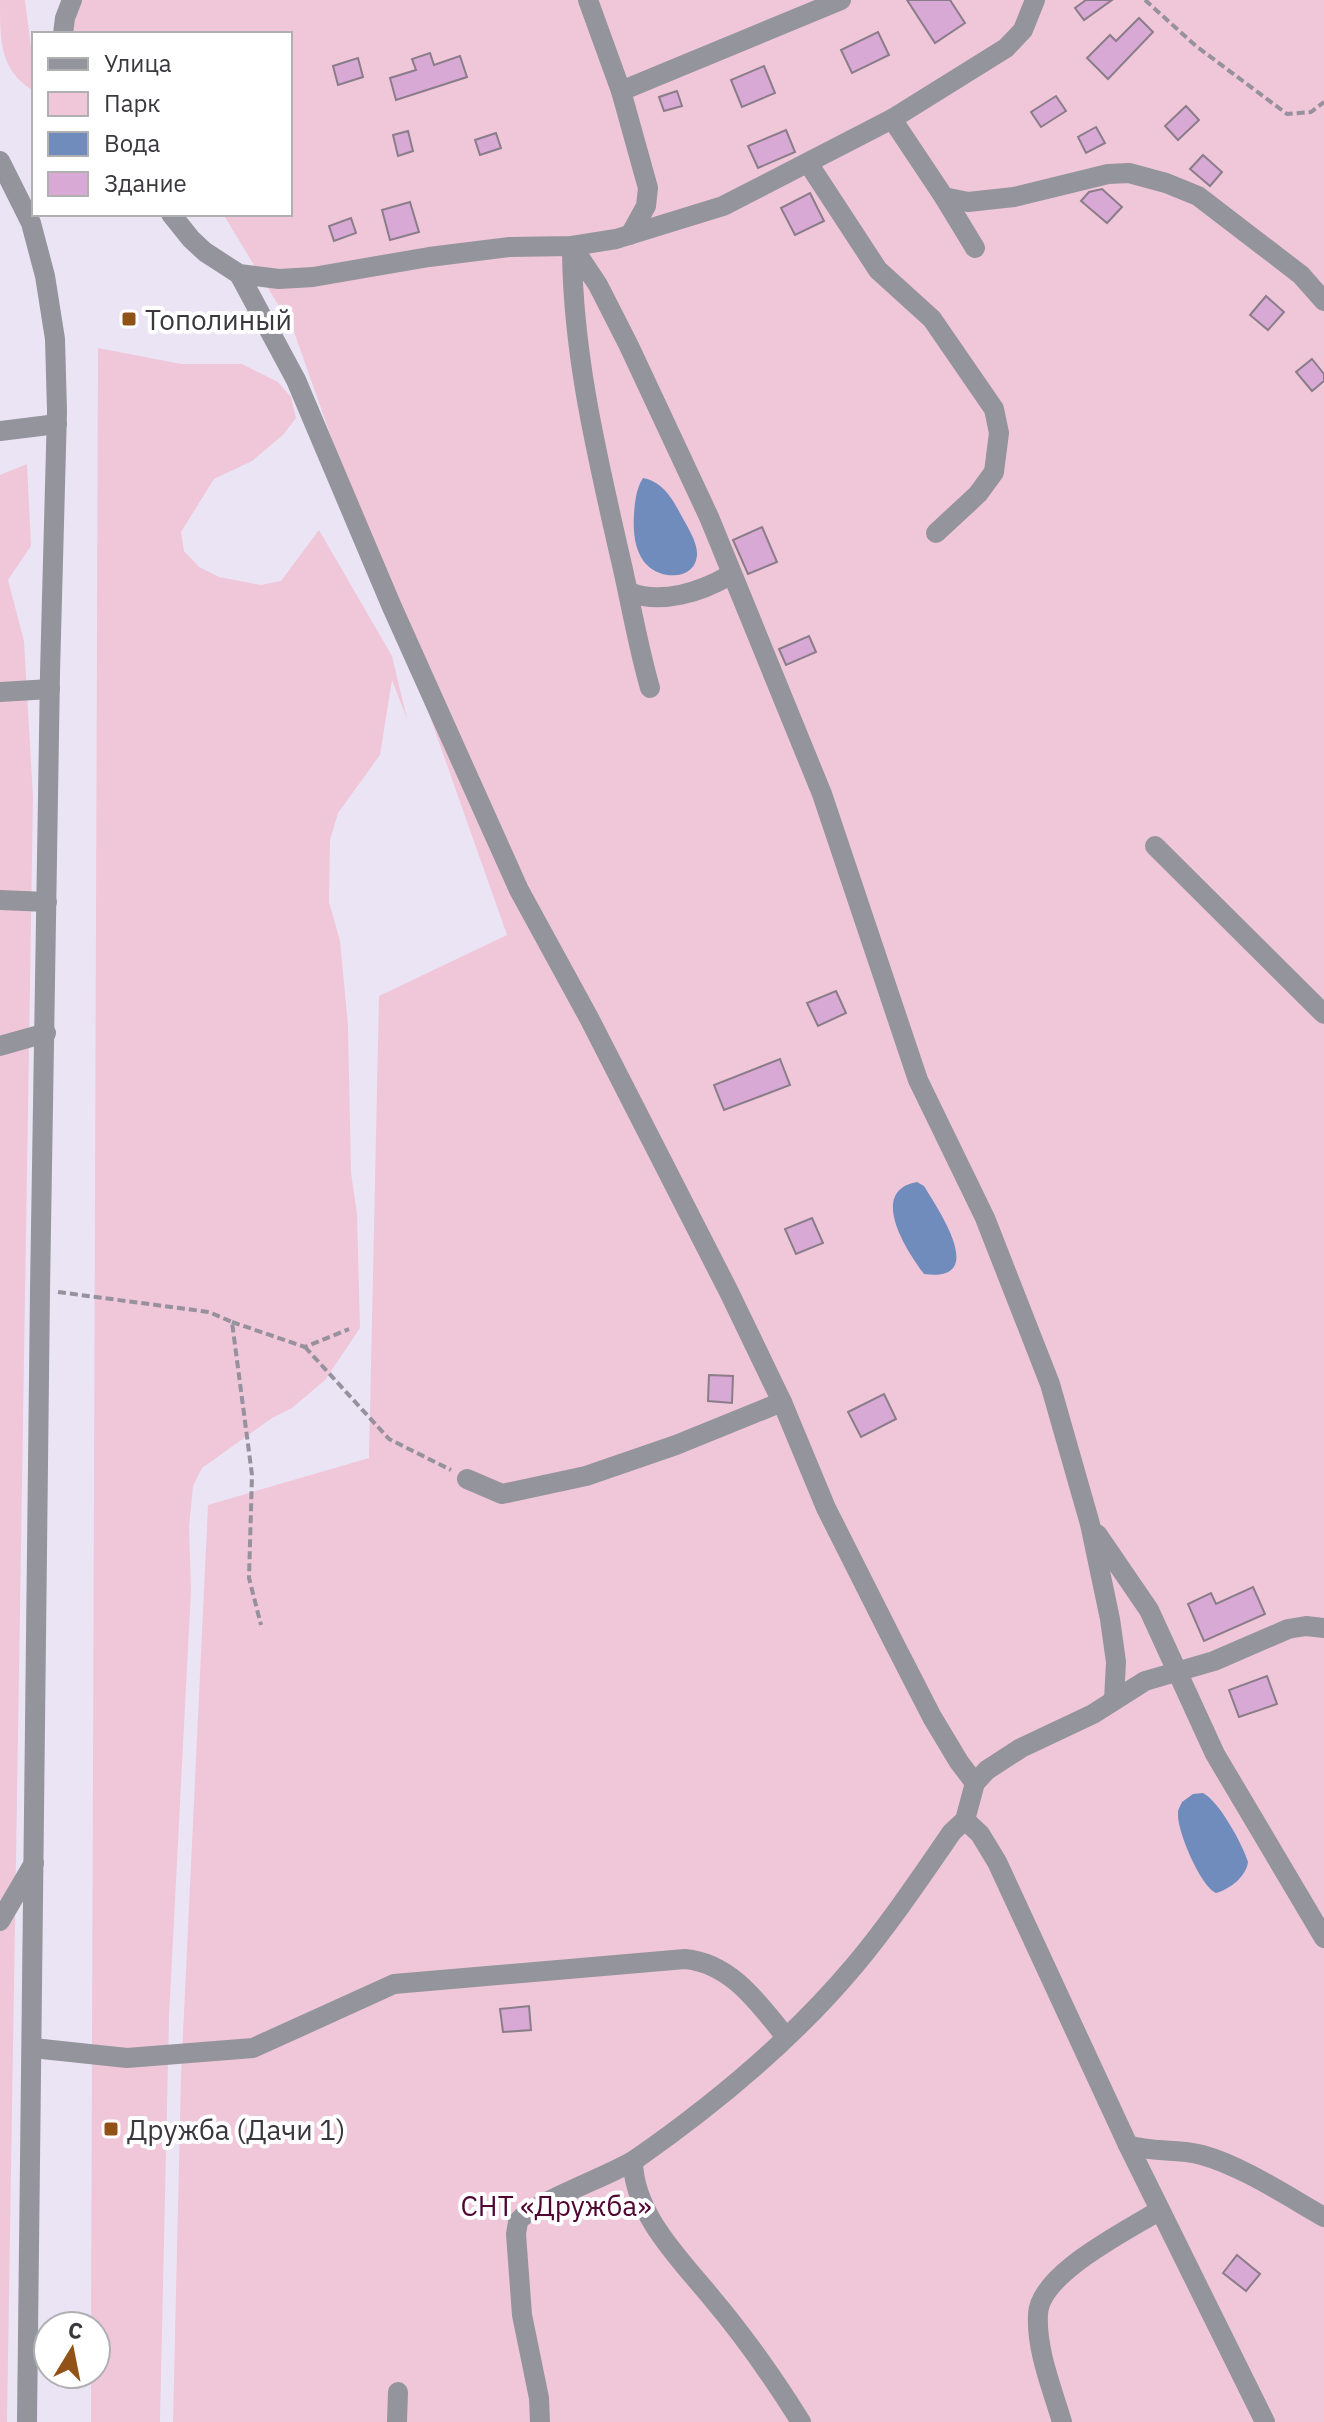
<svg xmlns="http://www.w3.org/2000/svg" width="1324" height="2422" viewBox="0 0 1324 2422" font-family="'IBM Plex Sans',sans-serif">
<rect width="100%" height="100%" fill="#ebe4f5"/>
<!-- green -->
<g fill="#f0c7d9">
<path d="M0,0H25L31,48L33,91C0,69 0,44 0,0Z"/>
<polygon points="69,0 1324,0 1324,2422 173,2422 181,2076 208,1505 369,1458 379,996 507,935 293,329 223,214 290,214 290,34 74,34"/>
<polygon points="98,348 181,364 242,364 278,382 291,397 296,418 283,435 252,461 214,479 181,532 184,551 199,567 219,577 261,585 281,581 319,530 392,656 407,719 392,680 380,755 338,813 330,840 329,902 340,941 348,1025 351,1172 357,1214 360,1328 325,1380 292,1408 272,1418 202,1468 193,1486 189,1527 191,1590 169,2017 160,2422 91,2422 91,2374 96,2374 96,2326 91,2326"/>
<polygon points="27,464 31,546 8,580 24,641 33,797 7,2422 0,2422 0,475"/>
</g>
<!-- water -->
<g fill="#6f8cbd">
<path d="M643,478C663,482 672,498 681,515C687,526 698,543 697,555C695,581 661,579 648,566C634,553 633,531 634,514C635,502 636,489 643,478Z"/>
<path d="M917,1182L924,1186C937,1208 990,1283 924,1274C906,1250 868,1191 917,1182Z"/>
<path d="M1203,1793C1219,1801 1243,1845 1248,1862C1246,1877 1230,1889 1216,1893C1201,1887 1177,1831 1178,1814C1178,1808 1180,1807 1182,1802L1193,1794Z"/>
</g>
<!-- building -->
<g fill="#d8a9d5" stroke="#8a7d89" stroke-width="2">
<polygon points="907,0 950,0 965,23 935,43"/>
<polygon points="1086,0 1112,0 1084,20 1075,8"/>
<polygon points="1139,18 1153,32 1108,79 1087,58 1110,35 1116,41"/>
<polygon points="878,32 889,55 852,73 841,50"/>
<polygon points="430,53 434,65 460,56 467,77 396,100 390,78 416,70 412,59"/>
<polygon points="358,58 363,77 338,85 333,66"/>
<polygon points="764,66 775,93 742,107 731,80"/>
<polygon points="677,91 682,106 664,111 659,97"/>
<polygon points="1056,96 1066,111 1041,127 1031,112"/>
<polygon points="1186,106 1199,120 1178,140 1165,126"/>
<polygon points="1096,127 1105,143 1086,153 1078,137"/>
<polygon points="786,130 795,152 758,168 748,146"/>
<polygon points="408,131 413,151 398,156 393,135"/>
<polygon points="496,133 501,148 480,155 475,140"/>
<polygon points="1203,155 1222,172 1210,186 1190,169"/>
<polygon points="1102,189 1122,207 1107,223 1081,201 1089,192"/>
<polygon points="810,193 824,221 795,235 781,208"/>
<polygon points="410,202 419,232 390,240 382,210"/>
<polygon points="351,218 356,233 334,241 329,226"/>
<polygon points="1266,296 1284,312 1268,330 1250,315"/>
<polygon points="1312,359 1324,374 1324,381 1312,391 1296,372"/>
<polygon points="762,527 777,562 748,574 733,540"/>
<polygon points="809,636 816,652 786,665 779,649"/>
<polygon points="836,991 846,1013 818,1026 807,1003"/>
<polygon points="780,1059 790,1085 724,1110 714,1085"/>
<polygon points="812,1218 823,1243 796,1254 785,1229"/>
<polygon points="709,1375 733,1376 732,1403 708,1401"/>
<polygon points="884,1394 896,1419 861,1437 848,1412"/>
<polygon points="1253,1587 1265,1614 1204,1641 1188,1604 1211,1593 1216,1604"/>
<polygon points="1267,1676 1277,1704 1239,1717 1229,1690"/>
<polygon points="529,2006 531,2030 503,2032 500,2009"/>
<polygon points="1237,2255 1260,2274 1246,2291 1223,2273"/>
</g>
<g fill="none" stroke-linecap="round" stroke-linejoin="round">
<!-- path -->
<g stroke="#96919d" stroke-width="4" stroke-dasharray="8 4" stroke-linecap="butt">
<polyline points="1145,0 1196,46 1287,114 1311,112 1324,102"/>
<polyline points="58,1292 209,1312 232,1322 252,1475 249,1578 261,1625"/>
<polyline points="232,1322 305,1347 349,1329"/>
<polyline points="305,1347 389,1439 451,1470"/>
</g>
<!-- minor -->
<g stroke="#94949c" stroke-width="20">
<polyline points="588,0 621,91 648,188 646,206 630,235"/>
<polyline points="63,34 65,18 72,0"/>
<polyline points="621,91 841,0"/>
<polyline points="892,119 944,197 968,202 1014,197 1108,174 1129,173 1166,183 1198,196 1301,275 1324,301"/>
<polyline points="0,161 31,223 45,276 55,339 57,411 50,673 40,1290 27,2422"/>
<polyline points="808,163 878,270 932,319 994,409 999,433 994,472 978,494 936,533"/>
<polyline points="944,197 975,248"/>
<polyline points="171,214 191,239 205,252 239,274 279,279 313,277 429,257 510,247 572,246 616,239 723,206 892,119 1006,48 1023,30 1035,0"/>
<polyline points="239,274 296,380 392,607 519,890 589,1018 729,1292 782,1402 826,1508 893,1641 932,1717 959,1762 975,1783"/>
<polyline points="0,431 57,424"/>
<path d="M629,592C661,605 701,592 730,575"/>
<path d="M650,688C637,643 630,598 619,552C596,451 572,350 572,246L598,285L629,346L709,517L822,794L918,1080L985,1218L1050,1384L1090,1524L1110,1619L1116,1662L1114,1700"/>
<polyline points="0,692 50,689"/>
<polyline points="1155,846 1324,1014"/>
<polyline points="0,900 47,902"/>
<polyline points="0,1046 46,1033"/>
<polyline points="467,1479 502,1494 586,1476 676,1445 782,1402"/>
<polyline points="1097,1534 1149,1610 1215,1754 1324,1938"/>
<polyline points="965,1820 980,1834 997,1862 1128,2145 1265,2422"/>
<polyline points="0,1921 34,1863"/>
<path d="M33,2048L127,2058L253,2048L394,1984L685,1959C731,1963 759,2004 786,2037"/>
<path d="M1128,2145C1152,2153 1177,2148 1202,2155C1242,2166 1287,2196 1324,2217"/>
<path d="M633,2162C634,2214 679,2258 711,2297C744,2336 774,2379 801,2422"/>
<polyline points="397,2422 398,2392"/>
<path d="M540,2422L539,2398L522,2315L516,2234C516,2233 518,2223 518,2222C527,2205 615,2174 636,2159C715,2104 793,2039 855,1965C890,1923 921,1877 952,1832L965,1820L975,1783L987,1770L1021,1748L1093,1714L1145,1681L1214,1661L1288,1629L1306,1626L1324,1628"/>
<path d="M1062,2422C1052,2388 1036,2350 1038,2314C1040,2273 1127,2231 1160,2210"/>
</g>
</g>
<!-- markers -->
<g fill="#905216" stroke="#fff" stroke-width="3">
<rect x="121" y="311" width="16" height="16" rx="4"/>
<rect x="103" y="2121" width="16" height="16" rx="4"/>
</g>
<g text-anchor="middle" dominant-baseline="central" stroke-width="8" stroke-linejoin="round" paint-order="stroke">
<!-- poi labels -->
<g font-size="28" fill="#3a373e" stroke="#fff" text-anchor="start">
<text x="145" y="319">Тополиный</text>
<text x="127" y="2129">Дружба (Дачи 1)</text>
</g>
<!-- park labels -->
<g font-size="28" fill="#4f0631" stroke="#fff">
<text x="556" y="2205">СНТ «Дружба»</text>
</g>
</g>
<!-- legend -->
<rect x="32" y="32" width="260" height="184" fill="#ffffff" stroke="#b0afb2" stroke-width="2"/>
<rect x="48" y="58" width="40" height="12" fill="#94949c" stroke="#b0afb2" stroke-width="2"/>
<text x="104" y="72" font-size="24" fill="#3a373e">Улица</text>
<rect x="48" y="92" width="40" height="24" fill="#f0c7d9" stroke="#b0afb2" stroke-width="2"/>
<text x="104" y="112" font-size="24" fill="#3a373e">Парк</text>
<rect x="48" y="132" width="40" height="24" fill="#6f8cbd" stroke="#b0afb2" stroke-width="2"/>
<text x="104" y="152" font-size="24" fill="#3a373e">Вода</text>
<rect x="48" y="172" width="40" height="24" fill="#d8a9d5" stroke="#b0afb2" stroke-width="2"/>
<text x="104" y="192" font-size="24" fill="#3a373e">Здание</text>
<!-- north arrow -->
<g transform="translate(72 2350) rotate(10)"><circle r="38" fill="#ffffff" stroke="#b0afb2" stroke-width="2"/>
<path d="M0-6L14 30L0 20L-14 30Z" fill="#905216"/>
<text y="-12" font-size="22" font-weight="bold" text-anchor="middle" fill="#3a373e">С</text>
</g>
</svg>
